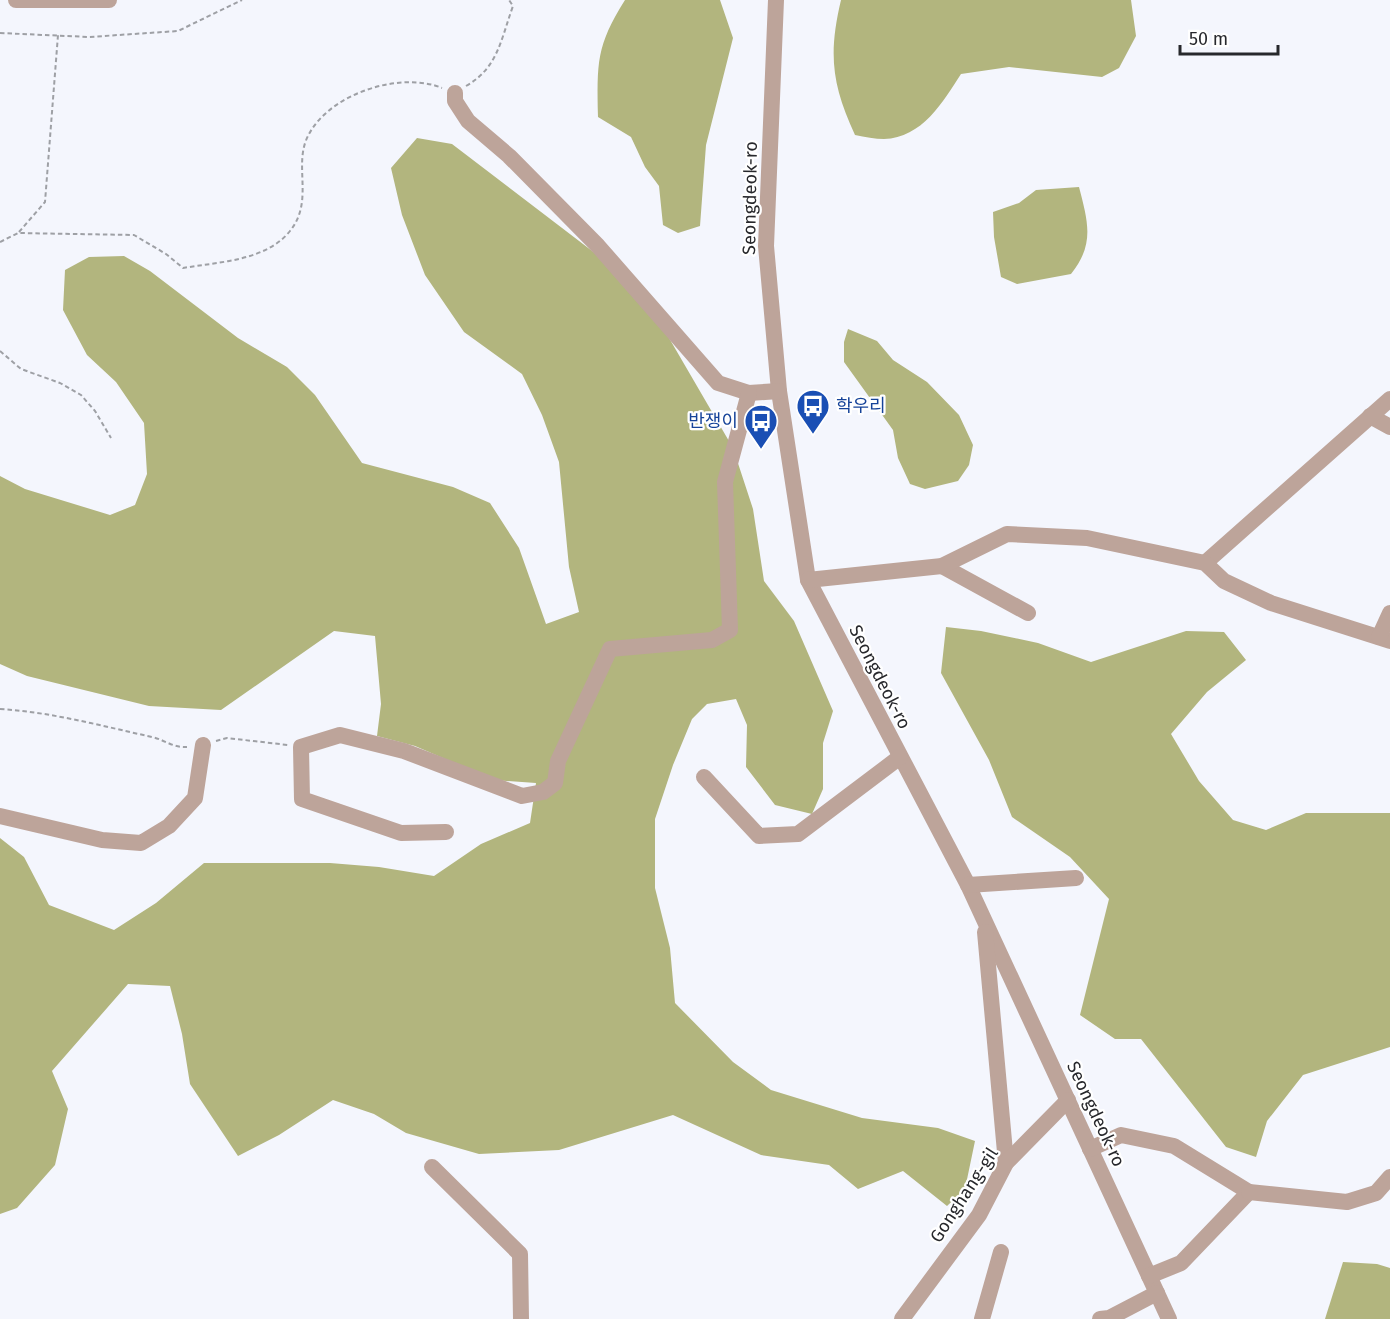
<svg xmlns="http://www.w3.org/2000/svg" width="1390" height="1319" viewBox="0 0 1390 1319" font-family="'Fira Sans','Noto Sans KR',sans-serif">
<rect width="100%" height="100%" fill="#f4f6fd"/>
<!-- forest -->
<g fill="#b2b57e">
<path d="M625,0H720L733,38L706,145L700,226L678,233L663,225L659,186L645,167L631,137L598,117C597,63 596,46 625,0Z"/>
<path d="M841,0H1131L1136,36L1119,68L1102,77L1009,67L961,74C943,102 922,138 884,139C875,139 865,137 855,135C832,85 828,55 841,0Z"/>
<polygon points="417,138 452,144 621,273 669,338 733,448 753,509 764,581 794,621 833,711 823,743 823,789 812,814 775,805 746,767 747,725 736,699 707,704 692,719 673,765 655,819 655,888 670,948 675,1003 733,1062 771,1090 862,1118 938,1128 975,1141 965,1189 947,1206 903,1171 858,1189 829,1165 761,1155 673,1115 559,1150 479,1154 406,1133 374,1114 333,1100 279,1135 238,1156 190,1084 182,1034 170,986 128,984 52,1071 68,1109 55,1165 17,1208 0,1214 0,838 24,857 49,905 114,930 156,903 204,863 330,863 379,867 434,876 481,844 530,823 536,783 494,780 415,746 377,736 381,704 375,636 334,631 221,710 149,706 27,676 0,664 0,476 25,489 110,515 135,505 147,474 144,423 116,382 87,355 63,310 65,270 89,257 124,256 150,271 238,338 287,367 315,395 362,463 453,487 490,503 519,548 546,624 579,612 569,567 559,462 542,415 522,374 464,332 425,275 402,215 391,168"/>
<path d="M1079,187C1088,222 1095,244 1071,274L1017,284L1001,277L994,237L993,212L1019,203L1036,190Z"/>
<polygon points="848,329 877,341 893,360 927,382 959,415 973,445 969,465 958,481 925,489 910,484 898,458 893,430 844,362 844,342"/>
<polygon points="946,627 981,631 1038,643 1091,662 1186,631 1224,632 1246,660 1207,692 1171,734 1199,781 1233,820 1266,830 1306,813 1390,813 1390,1047 1303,1075 1267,1121 1256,1157 1226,1147 1141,1039 1115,1039 1080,1015 1109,899 1070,857 1012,817 989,760 941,673"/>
<polygon points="1343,1262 1377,1264 1390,1268 1390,1319 1325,1319"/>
</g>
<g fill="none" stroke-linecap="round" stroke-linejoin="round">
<!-- path -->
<g stroke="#9ea0a5" stroke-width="2" stroke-dasharray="4.5 3" stroke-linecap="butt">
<polyline points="0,33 89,37 178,31 242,0"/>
<path d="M466,86C498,68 501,39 513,6L509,0"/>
<polyline points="19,232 45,202 58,35"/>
<path d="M0,242L18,233L134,235L166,254L183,268C218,262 266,261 290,231C315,200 292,164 309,134C331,93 401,71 442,88"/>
<polyline points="0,351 21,369 60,383 81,395 95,411 111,438"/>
<path d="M0,709C51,712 102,726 152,737C165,740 173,748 187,747"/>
<polyline points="216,741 227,738 288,745"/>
</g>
<!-- minor -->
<g stroke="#bda49a" stroke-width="16">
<polyline points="16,0 109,0"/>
<polyline points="776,0 766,246 779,391 808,580 968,885 1169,1319"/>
<polyline points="455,93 455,101 468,121 509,156 598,246 718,383 749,393 779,391"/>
<polyline points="1370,416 1390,427"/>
<polyline points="1205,563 1390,399"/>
<polyline points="942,566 1028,613"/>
<polyline points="808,580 942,566 1007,534 1087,538 1205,563 1224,581 1271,603 1390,641"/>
<polyline points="1379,637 1390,613"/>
<polyline points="704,777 759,836 798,834 900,757"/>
<polyline points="0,816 102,840 141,843 169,826 195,798 203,745"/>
<polyline points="446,832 401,833 302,799 301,747 340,735 404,751 522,796 543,792 555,783 558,761 610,649 712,640 730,630 725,482 749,393"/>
<polyline points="968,885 1076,878"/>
<polyline points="985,932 1006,1163"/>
<polyline points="1090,1149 1121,1135 1174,1146 1249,1192 1181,1263 1149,1276"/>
<polyline points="432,1167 520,1254 521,1319"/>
<polyline points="1249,1192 1347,1202 1376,1193 1390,1177"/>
<polyline points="902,1319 979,1215 1006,1163 1068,1100"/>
<polyline points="982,1319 1001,1252"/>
<polyline points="1100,1319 1109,1318 1157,1293"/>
</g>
</g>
<!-- icons -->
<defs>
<g id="bus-pin" transform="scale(1.725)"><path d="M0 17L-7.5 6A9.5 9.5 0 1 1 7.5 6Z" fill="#1a4fb4" stroke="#fff"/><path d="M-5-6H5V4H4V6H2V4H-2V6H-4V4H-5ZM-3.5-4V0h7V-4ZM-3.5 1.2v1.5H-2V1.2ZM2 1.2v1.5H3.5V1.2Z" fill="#fff"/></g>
</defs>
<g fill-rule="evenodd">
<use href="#bus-pin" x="813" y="406"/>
<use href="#bus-pin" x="761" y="421"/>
</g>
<g text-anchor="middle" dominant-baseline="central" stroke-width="4.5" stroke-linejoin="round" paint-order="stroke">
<!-- street labels -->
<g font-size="18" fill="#27282c" stroke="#fff">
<text transform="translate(750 198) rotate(-89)">Seongdeok-ro</text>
<text transform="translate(880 677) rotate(63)">Seongdeok-ro</text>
<text transform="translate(1096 1114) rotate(65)">Seongdeok-ro</text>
<text transform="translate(964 1195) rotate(-57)">Gonghang-gil</text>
</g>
<!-- transit labels -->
<g font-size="18" fill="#164399" stroke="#fff" text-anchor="start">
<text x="836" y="406">학우리</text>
<text x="738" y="421" text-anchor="end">반쟁이</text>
</g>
</g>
<!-- scale -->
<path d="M1180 45v9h98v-9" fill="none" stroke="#27282c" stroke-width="3"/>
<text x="1189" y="45" font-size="18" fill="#27282c" stroke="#ffffff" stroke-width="4.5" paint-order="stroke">50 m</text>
</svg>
